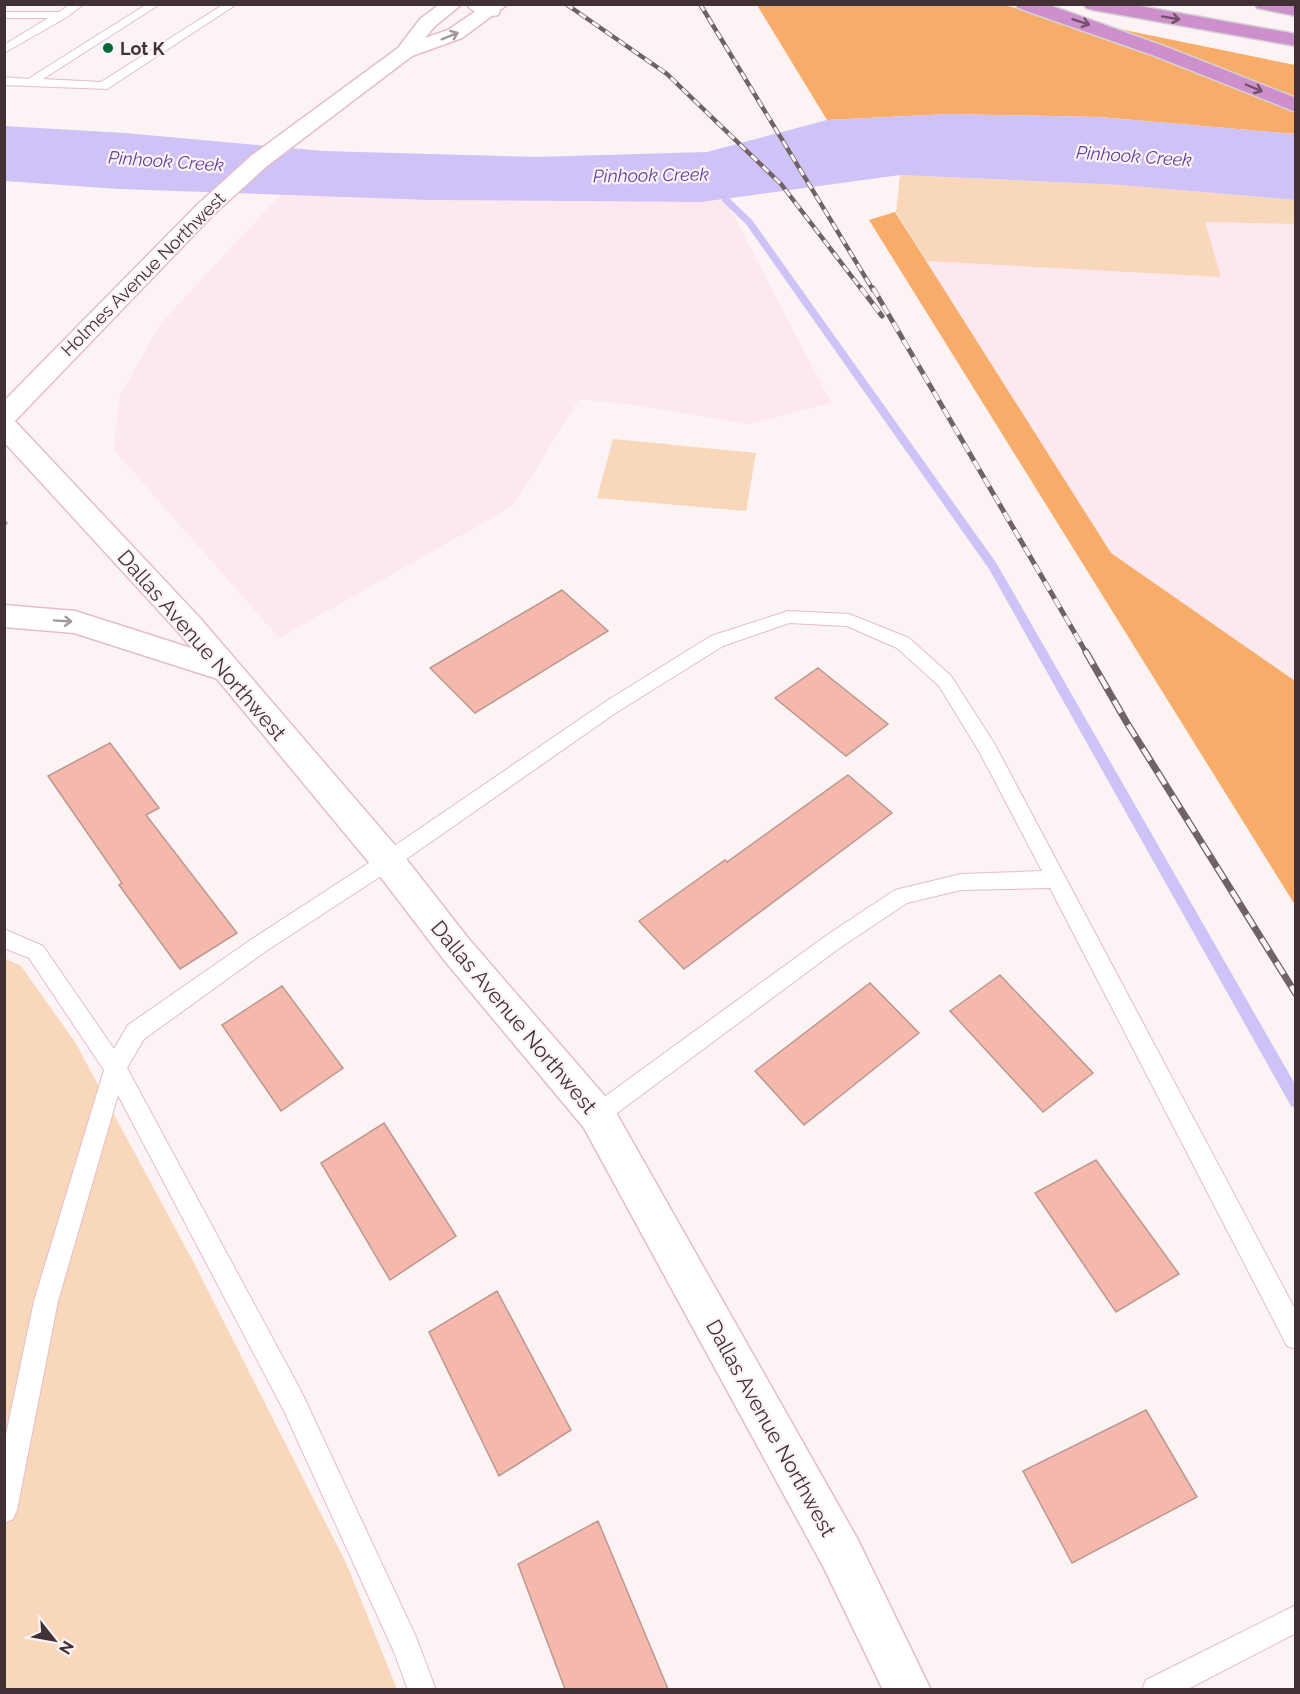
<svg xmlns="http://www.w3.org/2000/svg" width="1300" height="1694" viewBox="0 0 1300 1694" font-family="Raleway,sans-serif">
<rect width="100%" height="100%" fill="#fcf3f5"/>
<!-- built -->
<g fill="#fce8ee">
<polygon points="281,194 429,200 701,202 725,199 831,403 750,424 636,405 579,399 513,506 279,638 114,450 119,397 161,323"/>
<polygon points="1205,222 1295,224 1295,681 1111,553 926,261 1221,277"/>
</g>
<!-- green -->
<g fill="#f8d7bb">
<polygon points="900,175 1121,185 1295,200 1296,224 1205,222 1221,277 926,261 896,212"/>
<polygon points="613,439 756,453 746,511 597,498"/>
<polygon points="4,958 21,966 75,1042 195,1265 347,1565 397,1689 5,1689"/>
</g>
<!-- forest -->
<g fill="#f7ad69">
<polygon points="757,5 1002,5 1295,65 1295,134 1099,117 949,114 827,120"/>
<polygon points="895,212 1111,553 1295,681 1295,905 869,220"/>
</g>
<!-- water -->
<polygon fill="#cec2f6" points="949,114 1099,117 1295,134 1295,200 1121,185 900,175 701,202 429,200 119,189 5,181 4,126 125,133 323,151 537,157 707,152 827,120"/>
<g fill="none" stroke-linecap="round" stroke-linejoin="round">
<!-- stream -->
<polygon fill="#cec2f6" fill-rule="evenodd" points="722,197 728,197 752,220 997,564 1296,1086 1296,1108 1291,1106 989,569 746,224 722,201"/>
</g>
<!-- building -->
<g fill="#f4b8ac" stroke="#be978f" stroke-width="1.5">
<polygon points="562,590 608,631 475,713 430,668"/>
<polygon points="818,668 888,724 846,756 775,698"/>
<polygon points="110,743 159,808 146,815 237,933 180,969 119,885 122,883 48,776"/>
<polygon points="848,775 892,813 684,969 639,921 725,860 727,862"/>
<polygon points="1000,975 1093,1073 1043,1112 950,1011"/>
<polygon points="870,983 919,1033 804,1125 755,1071"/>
<polygon points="282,986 343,1068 281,1111 222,1025"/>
<polygon points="384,1123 456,1236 390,1280 321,1163"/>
<polygon points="1096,1160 1179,1274 1116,1312 1035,1193"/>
<polygon points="497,1291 571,1430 499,1476 429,1332"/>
<polygon points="1146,1410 1197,1497 1072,1563 1023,1471"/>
<polygon points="598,1521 668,1689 565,1689 518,1564"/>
</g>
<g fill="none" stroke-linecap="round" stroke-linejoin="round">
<!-- service casing -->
<g stroke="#e5bcc8" stroke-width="2">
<g id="service">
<polygon points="70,4 84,4 67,17 4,53 4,45 48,18 4,18 4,12 59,12"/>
<polygon points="147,4 160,4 43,79 101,82 224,4 237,4 107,89 4,85 4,77 28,79"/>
<polygon points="788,611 849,614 909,638 951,676 994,743 1296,1311 1296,1349 1287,1346 1050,888 961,890 907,903 841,947 605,1122 597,1125 589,1122 586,1115 589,1108 827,935 895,890 961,874 1042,871 980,753 939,686 897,648 847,626 789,623 723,646 617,712 395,867 266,951 144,1039 127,1068 302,1393 416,1637 436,1690 408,1690 394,1652 284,1411 118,1095 58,1301 17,1510 13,1519 4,1523 4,1444 34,1301 104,1070 29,958 4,948 4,929 43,946 114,1049 128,1025 252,939 381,855 605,702 711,636"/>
<polygon points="1296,1605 1296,1633 1186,1690 1142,1690 1146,1680"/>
</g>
</g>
<!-- minor casing -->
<g stroke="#e5bcc8" stroke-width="3">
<polygon id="minor" points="4,417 13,419 199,617 400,851 468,938 610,1102 857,1538 931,1690 883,1690 825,1570 584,1128 444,960 376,871 179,633 4,442"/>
</g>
<!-- tertiary casing -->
<g stroke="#e5bcc8" stroke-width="3">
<path id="tertiary" d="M466,4H492L500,11L498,15C487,18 473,13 466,4Z"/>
</g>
<!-- secondary casing -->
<g stroke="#e5bcc8" stroke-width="3">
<g id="secondary">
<polygon points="440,4 462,4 434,27 425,38 448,30 486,4 508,4 462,38 412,56 267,166 213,215 13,423 4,425 4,401 197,205 251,156 398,48 420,19"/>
<polygon points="4,605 75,611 238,663 242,671 238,679 227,682 74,633 4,627"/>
</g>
</g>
<!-- motorway casing -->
<g stroke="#d5d2d3" stroke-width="3">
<g id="motorway">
<polygon points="1016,4 1045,4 1066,11 1169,48 1296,98 1296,112 1155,56 1018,8"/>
<polygon points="1084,4 1128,4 1296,34 1296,46 1093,10 1086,8"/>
<polygon points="1255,4 1296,4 1296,16 1257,8"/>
</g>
</g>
<!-- path -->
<polyline stroke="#a6999c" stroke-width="3" stroke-dasharray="4.5 2" stroke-linecap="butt" points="4,525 7,522"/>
<!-- service -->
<use href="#service" fill="#fff" fill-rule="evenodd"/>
<!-- minor -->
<use href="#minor" fill="#fff" fill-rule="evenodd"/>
<!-- tertiary -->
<use href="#tertiary" fill="#fff" fill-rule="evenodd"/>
<!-- secondary -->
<use href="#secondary" fill="#fff" fill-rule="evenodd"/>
<!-- motorway -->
<use href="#motorway" fill="#ce90cc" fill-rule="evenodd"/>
<!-- rail-far2 casing -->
<g stroke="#706266" stroke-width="4.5">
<g id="rail-far2">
<polyline points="566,4 667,74 781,184 862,290"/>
<polyline points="700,4 873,290"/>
</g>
</g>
<!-- rail-far1 casing -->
<g stroke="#706266" stroke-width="5">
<g id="rail-far1">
<polyline points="861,288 882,316"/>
<polyline points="873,288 1087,654"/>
</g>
</g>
<!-- rail casing -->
<g stroke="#706266" stroke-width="7">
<polyline id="rail" points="1086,652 1127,723 1296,994"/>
</g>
<!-- rail-far2 -->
<use href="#rail-far2" stroke="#fcf3f5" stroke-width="3" stroke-dasharray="8" stroke-linecap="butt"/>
<!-- rail-far1 -->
<use href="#rail-far1" stroke="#fcf3f5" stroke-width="4" stroke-dasharray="10" stroke-linecap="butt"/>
<!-- rail -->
<use href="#rail" stroke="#fcf3f5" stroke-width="4.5" stroke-dasharray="14" stroke-linecap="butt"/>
</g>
<!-- one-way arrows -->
<defs><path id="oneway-shaft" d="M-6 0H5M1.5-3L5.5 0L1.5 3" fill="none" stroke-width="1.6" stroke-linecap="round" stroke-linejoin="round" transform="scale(1.5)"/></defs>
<g stroke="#72526a">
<use href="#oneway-shaft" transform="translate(1171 18) rotate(10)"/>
<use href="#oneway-shaft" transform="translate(1081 22) rotate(18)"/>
<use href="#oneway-shaft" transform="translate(1254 88) rotate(23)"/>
</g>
<g stroke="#a0989a">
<use href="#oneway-shaft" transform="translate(450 36) rotate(-22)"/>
<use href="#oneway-shaft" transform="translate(63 621) rotate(4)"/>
</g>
<!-- markers -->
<circle fill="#00673d" stroke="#fcf3f5" stroke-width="2" cx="108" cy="48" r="6"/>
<g text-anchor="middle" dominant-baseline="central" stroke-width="4.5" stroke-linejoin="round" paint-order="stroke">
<!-- far-poi labels -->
<g font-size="18" font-weight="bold" fill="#413135" stroke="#fcf3f5" text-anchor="start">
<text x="120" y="48">Lot K</text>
</g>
<!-- far-water labels -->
<g font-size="18" font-style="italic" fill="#603e9f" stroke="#fcf3f5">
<text transform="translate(1134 156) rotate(4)">Pinhook Creek</text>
<text transform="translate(166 161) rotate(4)">Pinhook Creek</text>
<text transform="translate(651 175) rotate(-1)">Pinhook Creek</text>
</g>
<!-- far-street labels -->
<g font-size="18" fill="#413135" stroke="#fcf3f5">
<text transform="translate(143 274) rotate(-45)">Holmes Avenue Northwest</text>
</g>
<!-- street labels -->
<g font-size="21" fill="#413135" stroke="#fcf3f5">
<text transform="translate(202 645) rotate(49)">Dallas Avenue Northwest</text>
<text transform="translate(514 1017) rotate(50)">Dallas Avenue Northwest</text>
<text transform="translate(771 1428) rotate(61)">Dallas Avenue Northwest</text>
</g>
</g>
<!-- border -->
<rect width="1300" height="1694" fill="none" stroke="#413135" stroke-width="12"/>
<!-- north arrow -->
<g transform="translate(54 1640) rotate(121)" stroke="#fcf3f5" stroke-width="4.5" paint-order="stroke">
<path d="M0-4.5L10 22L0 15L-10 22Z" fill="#413135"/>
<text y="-9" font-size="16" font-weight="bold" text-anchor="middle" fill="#413135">N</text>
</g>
</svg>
